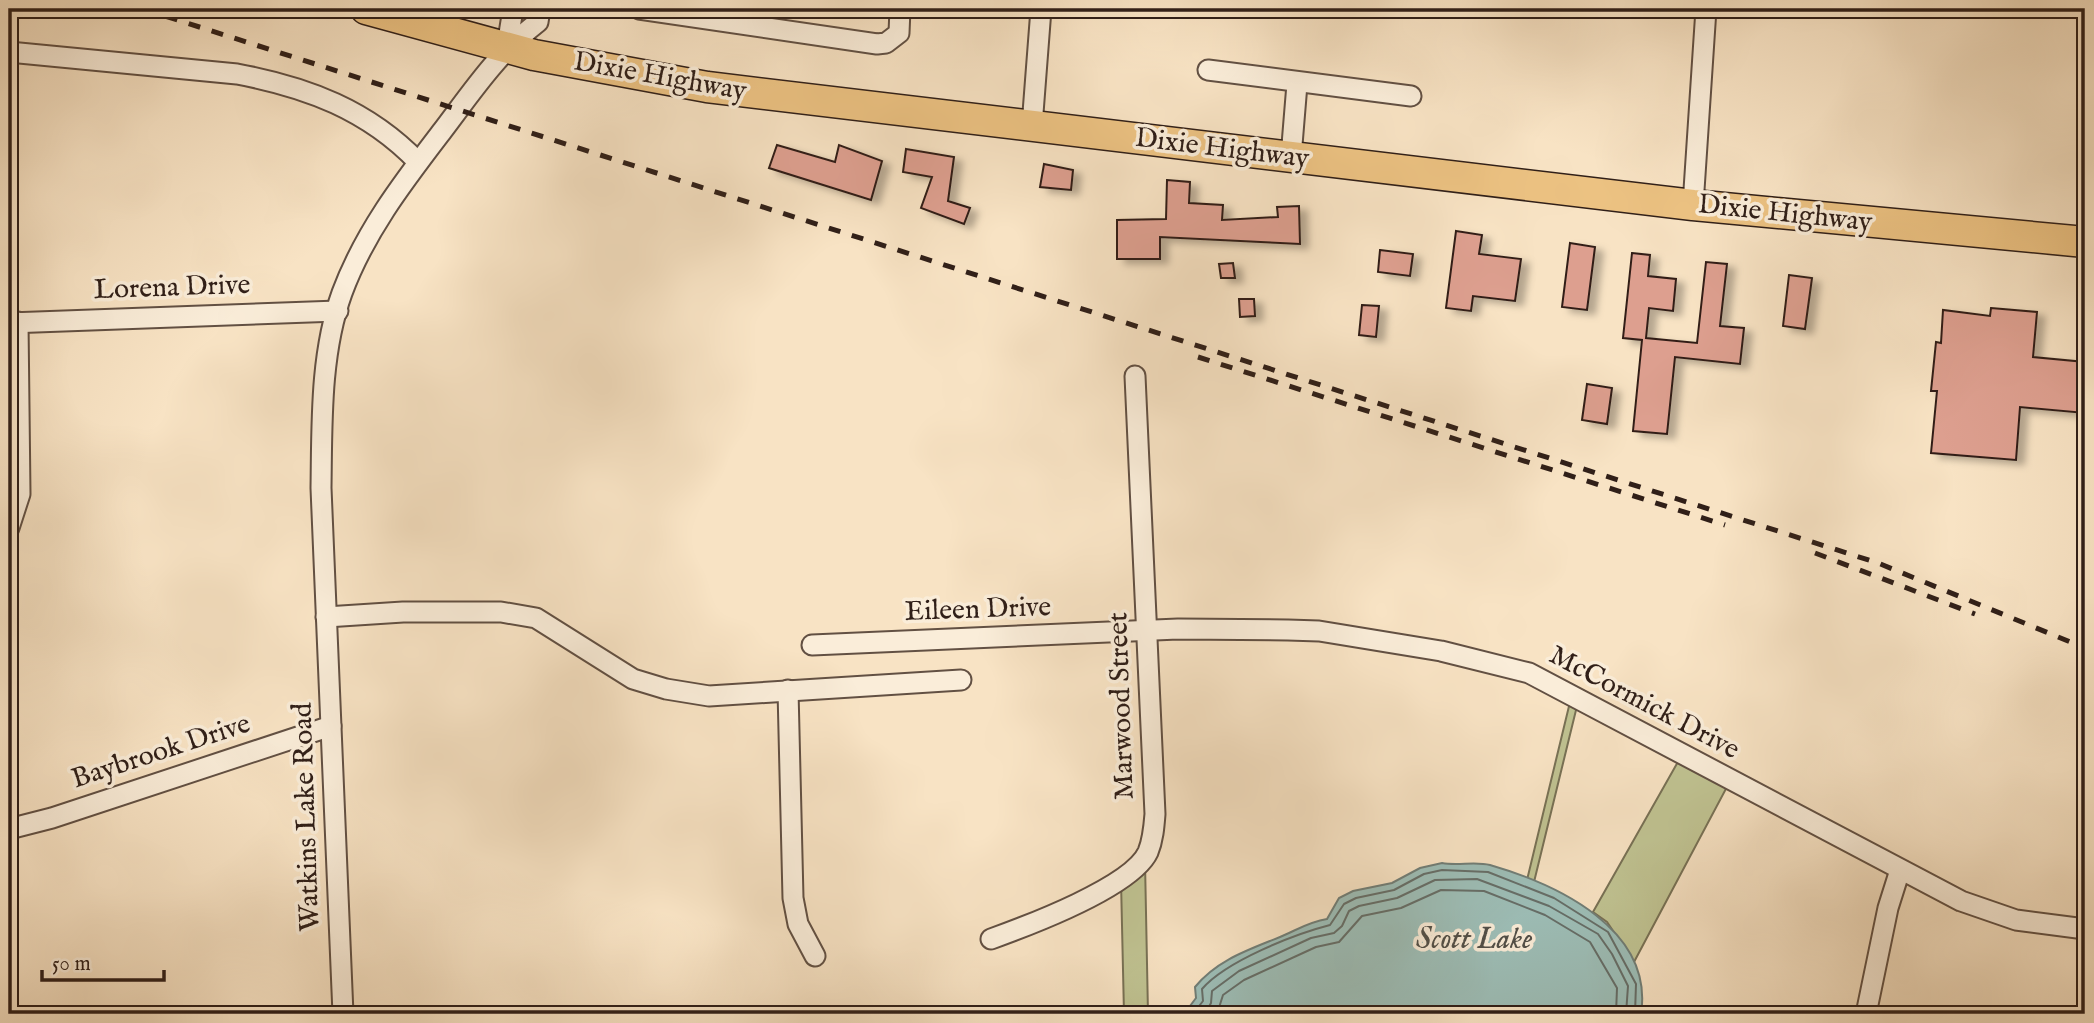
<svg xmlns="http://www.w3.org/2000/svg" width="2094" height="1023" viewBox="0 0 2094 1023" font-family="'IM FELL English',serif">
<defs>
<filter id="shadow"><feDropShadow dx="8" dy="4.5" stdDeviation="3.5" flood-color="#0004"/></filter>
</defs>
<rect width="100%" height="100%" fill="#f8e3c4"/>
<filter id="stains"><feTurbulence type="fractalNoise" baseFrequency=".00286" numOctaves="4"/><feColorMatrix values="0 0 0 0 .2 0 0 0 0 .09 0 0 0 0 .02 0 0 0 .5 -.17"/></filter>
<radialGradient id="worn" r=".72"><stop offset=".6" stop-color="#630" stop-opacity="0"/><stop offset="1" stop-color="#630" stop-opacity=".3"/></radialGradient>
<!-- green -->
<g fill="#c0c392" stroke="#787155" stroke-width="2">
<polygon points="1570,702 1577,706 1534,882 1527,880"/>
<polygon points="1679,760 1728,785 1634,962 1607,922 1593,912"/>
<polygon points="1145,862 1148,1014 1124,1014 1121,881"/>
</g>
<!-- water -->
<path fill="#9dbeb7" stroke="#717e77" stroke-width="2" d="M1442,863C1458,866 1475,861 1490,865C1559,885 1654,930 1641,1014H1184L1196,998L1195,987C1217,960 1248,950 1280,937C1297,930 1308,922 1327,919L1339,898L1353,891L1392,883L1420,868Z"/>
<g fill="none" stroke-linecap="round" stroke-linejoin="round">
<!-- shore -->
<g stroke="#666e68" stroke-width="2">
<path d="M1193,1014L1203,1001L1202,989C1226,961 1295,934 1330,925L1344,904L1356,898L1394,890L1424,874L1442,870L1488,872L1554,898L1608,932L1636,984L1635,1014"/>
<polyline points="1205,1014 1211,1003 1212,991 1239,971 1311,938 1334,933 1342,926 1349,911 1359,906 1397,898 1435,880 1477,879 1549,906 1598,934 1612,954 1628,986 1626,1014"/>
<polyline points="1217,1014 1223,995 1244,980 1316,947 1339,942 1362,916 1401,908 1441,890 1484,891 1545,915 1590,942 1617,988 1616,1014"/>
</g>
</g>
<!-- building -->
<g fill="#dd9f8f" stroke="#301f18" stroke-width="2" filter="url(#shadow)">
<polygon points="777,145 835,162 839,145 882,161 871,200 769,168"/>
<polygon points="906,149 954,157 948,201 970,208 964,224 921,208 932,177 903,172"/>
<polygon points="1044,164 1073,170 1071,190 1040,187"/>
<polygon points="1167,180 1190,182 1189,203 1223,205 1222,220 1278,217 1277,207 1299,206 1300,244 1160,237 1160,259 1117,259 1117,220 1166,219"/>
<polygon points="1456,231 1482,235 1479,254 1521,259 1515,301 1473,296 1471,311 1446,308"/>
<polygon points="1570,243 1595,247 1587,310 1562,307"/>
<polygon points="1380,250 1413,254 1410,276 1378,272"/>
<polygon points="1632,253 1650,255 1648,276 1676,279 1673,311 1649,308 1646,338 1697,343 1706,262 1727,264 1720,326 1744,328 1740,364 1675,357 1667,434 1633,431 1642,340 1623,338"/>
<polygon points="1233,263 1235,278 1221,278 1219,264"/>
<polygon points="1789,275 1812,278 1805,329 1783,326"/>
<polygon points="1239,299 1254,299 1255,316 1240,317"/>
<polygon points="1362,305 1379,306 1376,337 1359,335"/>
<polygon points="1991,308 2037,312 2033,357 2085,362 2085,413 2020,407 2016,460 1931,453 1937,391 1931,391 1936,342 1941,343 1943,310 1990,316"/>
<polygon points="1587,384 1612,388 1607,424 1582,420"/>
</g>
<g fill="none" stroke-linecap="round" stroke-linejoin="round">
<!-- minor casing -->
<g stroke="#625043" stroke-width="23">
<g id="minor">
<polyline points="639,9 877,44 886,43 899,33 900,9"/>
<polyline points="507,46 513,9"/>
<path d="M9,52L237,74C307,87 368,110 418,162"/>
<polyline points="1208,70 1411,96"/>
<polyline points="1032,126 1041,9"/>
<polyline points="1291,157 1297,84"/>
<polyline points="1693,205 1706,9"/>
<polyline points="9,323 338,311"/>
<polyline points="9,528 20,494 18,322"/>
<polyline points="326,617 403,612 501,612 536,618 633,679 666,689 709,696 961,680"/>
<polyline points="812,645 1178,629 1288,630 1319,631 1441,651 1529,673 1961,901 2016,920 2085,929"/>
<polyline points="788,690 793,898 798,924 815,956"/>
<polyline points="9,829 52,818 331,726"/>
<path d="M991,939C1027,926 1132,887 1148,852C1153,840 1154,827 1155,814L1135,376"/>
<path d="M343,1014L321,488C322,424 320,354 342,293C365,231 404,181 443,130C474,89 497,54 538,22L540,9"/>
<polyline points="1866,1014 1888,908 1900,870"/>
</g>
</g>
<!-- primary casing -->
<g stroke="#301f18" stroke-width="33">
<polyline id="primary" points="366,9 534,55 707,87 1693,205 2085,242"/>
</g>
<!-- minor -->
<use href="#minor" stroke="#faedd9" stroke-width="19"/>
<!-- primary -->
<use href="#primary" stroke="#ecc282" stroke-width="30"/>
<!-- rail -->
<g stroke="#301f18" stroke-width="5" stroke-dasharray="12 12" stroke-linecap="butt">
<polyline points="143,9 1878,563 2085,648"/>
<polyline points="1198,357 1725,525"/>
<polyline points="1815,553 1975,614"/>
</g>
</g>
<g text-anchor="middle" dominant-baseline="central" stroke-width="7" stroke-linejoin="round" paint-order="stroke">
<!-- street labels -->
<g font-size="28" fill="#301f18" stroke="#faedd9">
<text transform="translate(660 77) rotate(10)">Dixie Highway</text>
<text transform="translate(1222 149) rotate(7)">Dixie Highway</text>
<text transform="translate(1785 214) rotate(6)">Dixie Highway</text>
<text transform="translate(172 288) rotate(-2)">Lorena Drive</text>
<text transform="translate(978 610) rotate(-2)">Eileen Drive</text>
<text transform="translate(1644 703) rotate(28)">McCormick Drive</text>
<text transform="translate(1122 706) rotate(-92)">Marwood Street</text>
<text transform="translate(161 752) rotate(-18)">Baybrook Drive</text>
<text transform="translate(307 817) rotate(-92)">Watkins Lake Road</text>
</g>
<!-- water labels -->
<g font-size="30" font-style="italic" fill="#514f48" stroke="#faedd9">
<text x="1474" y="940">Scott Lake</text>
</g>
</g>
<!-- margin -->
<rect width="2094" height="1023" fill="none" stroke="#f8e3c4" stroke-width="35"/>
<rect x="10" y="10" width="2073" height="1002" fill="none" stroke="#301f18" stroke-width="3.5"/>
<rect x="18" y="18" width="2059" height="988" fill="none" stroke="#301f18" stroke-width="2"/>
<!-- scale -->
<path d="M42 970v10h122v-10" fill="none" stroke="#301f18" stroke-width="3.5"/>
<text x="52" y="970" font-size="21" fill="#301f18" stroke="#faedd9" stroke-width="5" paint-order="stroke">50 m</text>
<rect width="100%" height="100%" filter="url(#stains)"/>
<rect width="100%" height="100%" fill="url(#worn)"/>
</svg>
